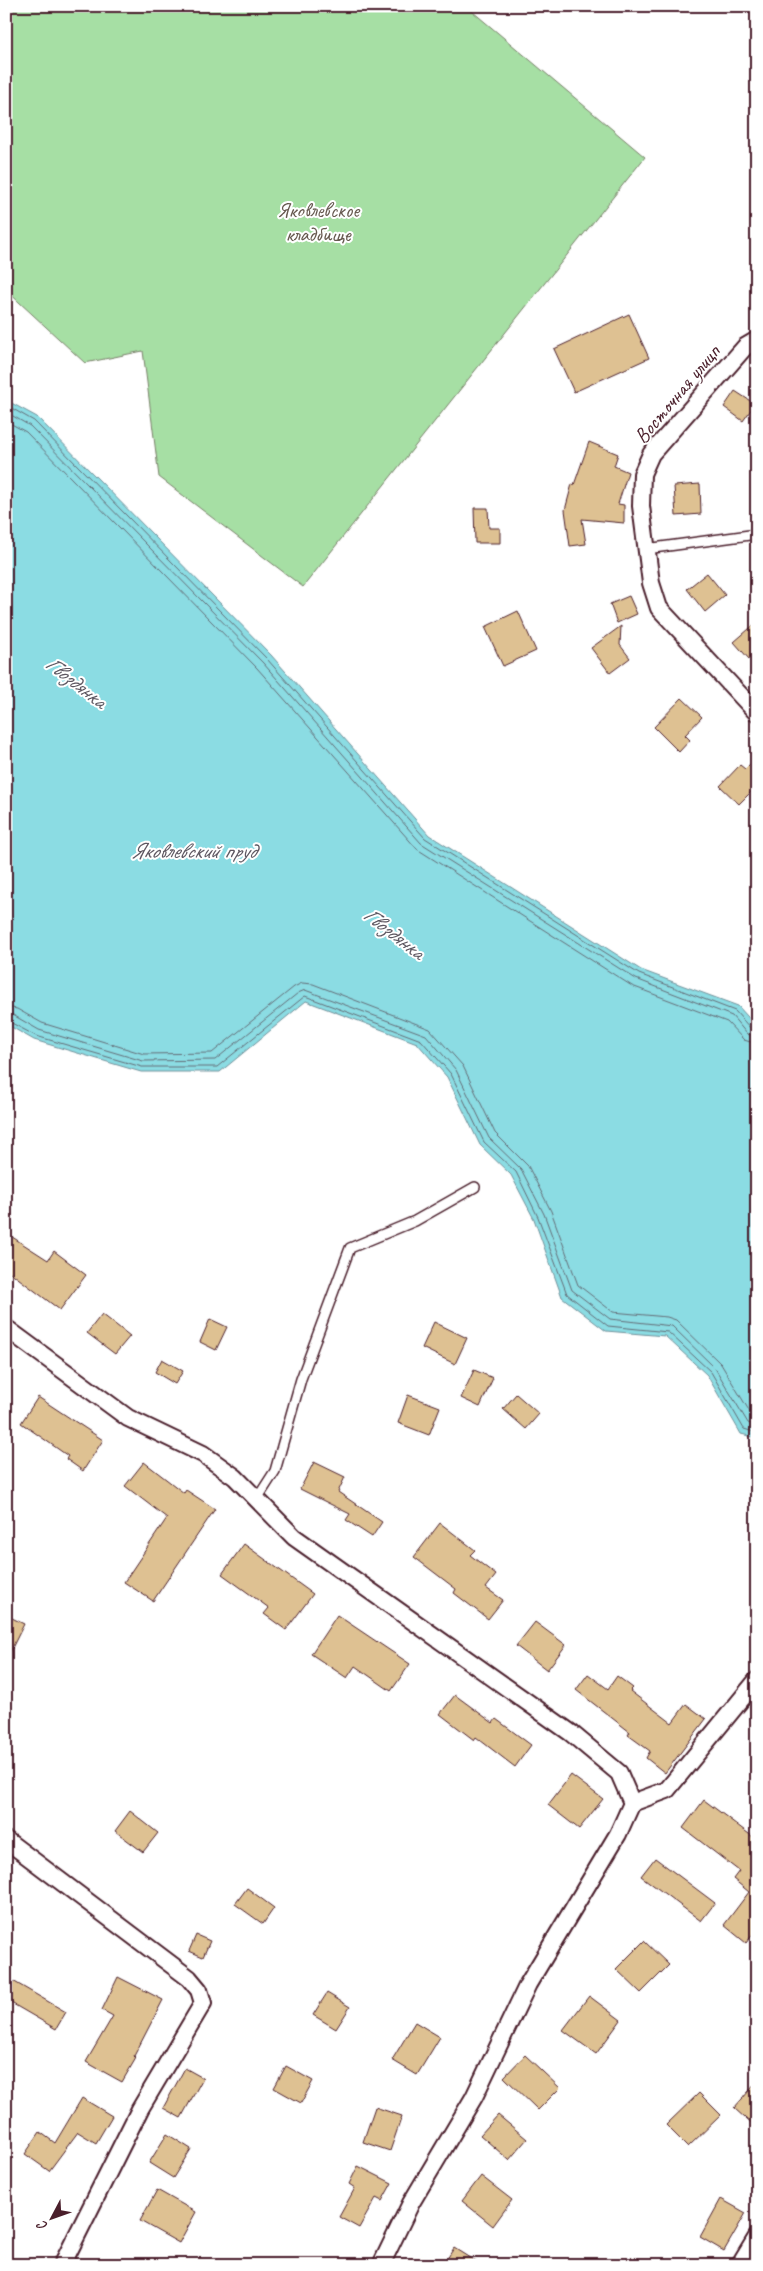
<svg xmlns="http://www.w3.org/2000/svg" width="763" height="2271" viewBox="0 0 763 2271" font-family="Caveat,sans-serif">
<rect width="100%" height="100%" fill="#fff"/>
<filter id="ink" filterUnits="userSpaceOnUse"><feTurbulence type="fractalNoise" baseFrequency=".02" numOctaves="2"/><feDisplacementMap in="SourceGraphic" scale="10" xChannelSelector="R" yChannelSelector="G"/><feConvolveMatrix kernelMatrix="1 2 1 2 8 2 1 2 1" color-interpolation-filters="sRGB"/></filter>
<g filter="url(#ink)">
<!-- green -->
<polygon fill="#a6dfa4" stroke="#787f68" points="6,6 466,6 645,157 303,587 159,477 143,351 85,363 6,290"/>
<!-- water -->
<polygon fill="#8bdce3" stroke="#719099" points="6,400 37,417 271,655 429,835 641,970 738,1006 757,1027 757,1438 741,1434 707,1375 665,1336 606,1331 562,1297 534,1219 511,1175 480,1145 447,1077 417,1043 306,1001 220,1072 141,1072 34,1040 6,1024"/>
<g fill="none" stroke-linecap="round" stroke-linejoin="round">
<!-- shore -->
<g stroke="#646b75" stroke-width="1">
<polyline points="6,405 34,421 267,659 425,838 639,974 735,1011 751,1029 757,1030"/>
<polyline points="6,412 30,426 263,663 421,843 636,979 732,1016 747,1034 757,1037"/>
<polyline points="6,421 26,432 257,668 417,849 632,986 727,1022 744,1040 757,1044"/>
<polyline points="6,1007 17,1009 42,1023 144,1054 212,1053 294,987 302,983 313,984 430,1029 463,1066 495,1133 528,1166 551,1211 578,1285 613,1312 667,1317 676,1320 721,1364 753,1417 757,1419"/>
<polyline points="6,1014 13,1015 39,1030 143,1061 215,1060 298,993 305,990 426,1035 456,1070 489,1138 521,1169 544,1214 572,1290 610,1319 672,1326 715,1368 748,1423 757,1426"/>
<polyline points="6,1020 36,1036 142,1067 217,1067 305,996 421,1040 451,1074 484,1142 516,1172 538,1217 567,1294 608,1326 668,1332 711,1372 744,1429 757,1433"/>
</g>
</g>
<!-- building -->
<g fill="#dec192" stroke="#4a1f2b">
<polygon points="629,314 649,358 574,392 554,349"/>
<polygon points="735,391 755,404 743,421 724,407"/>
<polygon points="589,442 618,454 614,466 628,472 618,504 624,505 624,523 582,519 586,544 570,546 565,510 572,484 574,485"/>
<polygon points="700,484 701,514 676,516 674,486"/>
<polygon points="474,508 488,508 489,528 500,528 500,543 475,543"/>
<polygon points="707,573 725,595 705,612 687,589"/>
<polygon points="629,596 637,614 617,623 610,604"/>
<polygon points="518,611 536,651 503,666 485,627"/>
<polygon points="757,622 757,652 749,659 734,642"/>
<polygon points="621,626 620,645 630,658 610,673 591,648"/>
<polygon points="682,698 702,717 685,735 690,740 679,752 654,727"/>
<polygon points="757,757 757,786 739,804 720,786 740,765 745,769"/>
<polygon points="6,1233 48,1260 54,1251 86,1275 60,1310 6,1269"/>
<polygon points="102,1314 130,1336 115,1354 87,1333"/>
<polygon points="210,1319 227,1327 216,1350 200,1342"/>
<polygon points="434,1322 467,1338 455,1364 422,1348"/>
<polygon points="162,1359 183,1371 175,1384 155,1372"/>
<polygon points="474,1370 493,1378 480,1407 461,1398"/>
<polygon points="516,1394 539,1414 526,1429 503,1409"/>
<polygon points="408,1395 440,1407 429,1435 398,1423"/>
<polygon points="38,1397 103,1440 83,1471 66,1459 68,1456 21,1423"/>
<polygon points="144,1462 184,1493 186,1490 215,1509 153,1601 124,1582 167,1518 125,1486"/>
<polygon points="314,1462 345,1477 338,1492 382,1522 372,1537 346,1520 350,1514 300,1489"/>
<polygon points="440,1523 475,1550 470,1555 496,1575 486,1588 503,1600 488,1619 454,1593 456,1589 414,1557"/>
<polygon points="244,1544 313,1594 286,1630 264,1614 269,1608 222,1574"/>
<polygon points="6,1615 24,1624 6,1660"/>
<polygon points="337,1615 410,1664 391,1691 355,1666 347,1678 311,1654"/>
<polygon points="535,1622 566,1645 547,1670 516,1646"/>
<polygon points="588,1674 608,1689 617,1676 633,1688 630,1691 672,1723 686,1704 706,1719 665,1773 646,1758 650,1751 628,1735 630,1732 576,1690"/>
<polygon points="455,1695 493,1723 496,1719 531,1745 515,1767 476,1737 474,1740 440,1714"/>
<polygon points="571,1775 603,1799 579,1829 548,1805"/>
<polygon points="704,1800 757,1840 757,1929 746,1943 724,1925 749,1892 733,1879 739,1871 683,1828"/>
<polygon points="130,1811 158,1833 143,1852 115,1831"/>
<polygon points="655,1858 715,1903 701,1921 641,1876"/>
<polygon points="247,1888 274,1908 263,1924 235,1904"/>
<polygon points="196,1935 210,1941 203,1957 189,1951"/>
<polygon points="644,1941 669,1965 641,1993 616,1969"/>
<polygon points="6,1977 66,2012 56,2029 6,2000"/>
<polygon points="118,1977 163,2000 134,2056 136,2058 122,2082 86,2062 113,2016 102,2010"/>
<polygon points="327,1993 350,2007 336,2029 313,2015"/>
<polygon points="589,1996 621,2020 596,2054 563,2030"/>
<polygon points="415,2022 440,2037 417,2075 392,2060"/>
<polygon points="525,2055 560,2088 538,2110 504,2077"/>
<polygon points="286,2066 313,2081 301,2103 274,2088"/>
<polygon points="185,2068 203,2078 181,2118 163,2108"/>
<polygon points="757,2082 757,2129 734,2108"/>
<polygon points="699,2093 721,2115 688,2147 666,2125"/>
<polygon points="82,2098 112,2116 96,2143 78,2132 49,2171 25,2154 40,2132 55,2143"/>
<polygon points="375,2107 402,2116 390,2151 363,2142"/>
<polygon points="498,2115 527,2139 509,2160 480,2135"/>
<polygon points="167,2134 191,2149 173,2178 149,2163"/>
<polygon points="358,2166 392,2183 382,2201 376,2198 359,2228 339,2217 355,2188 349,2184"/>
<polygon points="481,2176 512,2200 493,2226 462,2201"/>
<polygon points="157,2190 196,2212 179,2243 140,2221"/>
<polygon points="721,2199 746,2213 724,2251 700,2237"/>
<polygon points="454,2248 481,2265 443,2265"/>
</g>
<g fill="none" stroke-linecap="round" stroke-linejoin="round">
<!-- service casing -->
<g stroke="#4a1f2b" stroke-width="12">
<g id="service">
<polyline points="646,549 757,534"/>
<polyline points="257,1499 275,1471 301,1379 350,1248 415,1221 475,1187"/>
</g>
</g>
<!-- minor casing -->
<g stroke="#4a1f2b" stroke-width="20">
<g id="minor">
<polyline points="757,340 745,347 651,454 642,474 641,506 651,583 659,608 757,713"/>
<polyline points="6,1328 128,1418 203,1454 235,1477 294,1537 571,1733 619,1773 632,1803 618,1834 528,1984 474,2097 411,2203 381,2265"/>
<polyline points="632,1803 667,1790 757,1680"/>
<polyline points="6,1840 189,1978 199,1990 203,2003 140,2109 62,2265"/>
<polyline points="740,2265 757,2237"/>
</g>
</g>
<!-- service -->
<use href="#service" stroke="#fff" stroke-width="9"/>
<!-- minor -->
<use href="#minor" stroke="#fff" stroke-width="16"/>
</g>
</g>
<g text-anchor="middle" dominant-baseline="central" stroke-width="4" stroke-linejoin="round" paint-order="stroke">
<!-- park labels -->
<g font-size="21" fill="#66594f" stroke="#fff">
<text x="318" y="210">Яковлевское<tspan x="318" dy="24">кладбище</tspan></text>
</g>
<!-- street labels -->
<g font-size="21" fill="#4a1f2b" stroke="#fff">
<text transform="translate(677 394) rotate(-50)">Восточная улицп</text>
</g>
<!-- water labels -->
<g font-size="22" font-style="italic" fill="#5e5862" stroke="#fff">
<text transform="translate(76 682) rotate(38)">Гвоздянка</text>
<text x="193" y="851">Яковлевский пруд</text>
<text transform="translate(394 933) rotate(38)">Гвоздянка</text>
</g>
</g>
<!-- margin -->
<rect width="763" height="2271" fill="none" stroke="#fff" stroke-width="25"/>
<rect x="12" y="12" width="738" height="2246" fill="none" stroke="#4a1f2b" stroke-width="2" filter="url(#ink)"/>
<!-- north arrow -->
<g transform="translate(52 2218) rotate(229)" stroke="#ffffff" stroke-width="4" paint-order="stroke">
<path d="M0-4L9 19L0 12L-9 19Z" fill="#4a1f2b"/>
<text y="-8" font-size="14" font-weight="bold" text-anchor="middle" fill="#4a1f2b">С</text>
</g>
</svg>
